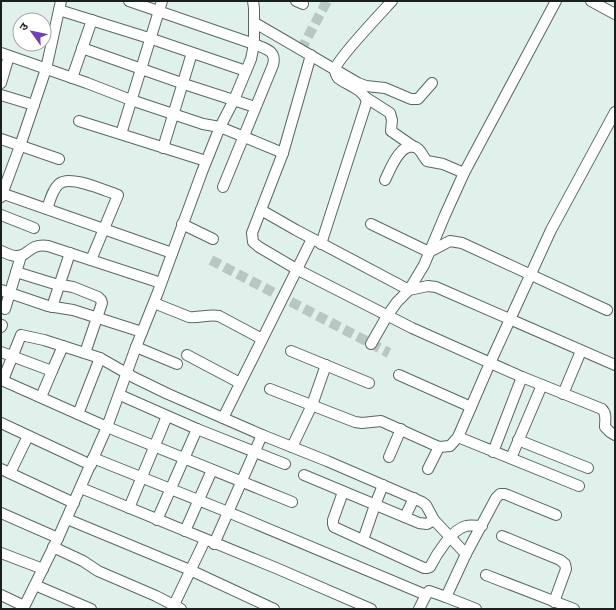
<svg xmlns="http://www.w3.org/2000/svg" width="616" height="610" viewBox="0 0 616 610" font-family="Karla,'Noto Sans Devanagari',sans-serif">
<rect width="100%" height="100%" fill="#e0f1eb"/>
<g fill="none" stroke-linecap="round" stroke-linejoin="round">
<!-- minor-tunnel -->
<g stroke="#b8c7c2" stroke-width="10" stroke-dasharray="10 5" stroke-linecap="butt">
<polyline points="301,50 327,1"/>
<polyline points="211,260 389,353"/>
</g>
<!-- minor casing -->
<g stroke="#596763" stroke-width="12">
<g id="minor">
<path d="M129,1L254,44C265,49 277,50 273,65L223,187"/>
<polyline points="296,1 303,4"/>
<polyline points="591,1 615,14"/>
<polyline points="59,10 152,39 246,71"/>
<polyline points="255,23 358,83 366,86 385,88 411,99 418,99 432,83"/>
<polyline points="82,48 187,85 255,107"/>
<polyline points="1,53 87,83 131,100 203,124 220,127 283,153"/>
<path d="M311,55L283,153L252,233L253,242L259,247L298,270L412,328L522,377L602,409C607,414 605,420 605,427L610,432L615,435"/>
<polyline points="72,78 92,20"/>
<polyline points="1,83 9,56"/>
<polyline points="1,95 34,105"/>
<polyline points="365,97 390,113 392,120 391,131 414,147"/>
<polyline points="79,121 206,161"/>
<polyline points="121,134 162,1"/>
<polyline points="1,139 59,159"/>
<polyline points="163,148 192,53"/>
<path d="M385,180C390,170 400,142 415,147C421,149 423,157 427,161L443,164L464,173"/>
<polyline points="1,193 172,253"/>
<polyline points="1,197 20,146 46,69 61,1"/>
<path d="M47,209C50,201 52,190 59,184C70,174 105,191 118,195L91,260"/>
<polyline points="261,210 296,230 409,290 428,286 436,287 615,365"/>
<polyline points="1,215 34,228"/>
<polyline points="182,224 213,239"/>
<polyline points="371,224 429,252 450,241 462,243 607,310"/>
<path d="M321,244L367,101C363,89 347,85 338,78C336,75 335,72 335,69C338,58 382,12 392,1"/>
<path d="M1,251C6,253 11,256 16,256C29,257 28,243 48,246L161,283"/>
<polyline points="16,272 55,284 73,287 98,297 101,300 102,303 85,353"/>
<polyline points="1,290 48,306 73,310 142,332"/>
<path d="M154,303L189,317C200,318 209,314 219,316L262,339"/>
<polyline points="52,307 70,253"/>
<polyline points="5,309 21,256"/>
<polyline points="1,327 2,325"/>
<polyline points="371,344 387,316 397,302 409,290 424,265 445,215 464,173 556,1"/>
<polyline points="136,347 177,364"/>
<polyline points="291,351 369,383"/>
<polyline points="1,352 52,371 63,346"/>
<polyline points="187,355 240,383"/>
<polyline points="399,375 471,407"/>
<polyline points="270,389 355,422 362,423 381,421 432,444 439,447 450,446 458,437 490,363 551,230 615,112"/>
<polyline points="563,394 581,351"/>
<polyline points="120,395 197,429 285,464"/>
<polyline points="41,397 52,371"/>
<polyline points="78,414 100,358"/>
<polyline points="223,418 312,239"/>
<polyline points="1,423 91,465"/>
<polyline points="458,437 579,486"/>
<polyline points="518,440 588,468"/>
<polyline points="292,447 312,405 326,365"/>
<polyline points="493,452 522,377"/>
<polyline points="389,457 401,429"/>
<polyline points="93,458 228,512 426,595"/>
<polyline points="511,458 542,385"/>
<polyline points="1,469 74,503"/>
<polyline points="428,469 439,447"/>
<polyline points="10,473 28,436"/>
<polyline points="304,475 419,523 427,524 434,520"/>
<polyline points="81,488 276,568 371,609"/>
<path d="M343,492L333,520V524L334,527L424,568H427L430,567C436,555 452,529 466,526C470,525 477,526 482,526"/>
<polyline points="292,502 107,427 6,382 3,380 21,335 44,340 100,358 135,378 168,394 262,435 327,461 422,502 426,505 434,520 466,554"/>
<polyline points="129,508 167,416"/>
<polyline points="1,513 58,538"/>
<polyline points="405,517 414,498"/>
<polyline points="67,519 190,570 274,609"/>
<polyline points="157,520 197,429"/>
<polyline points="185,531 212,470"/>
<polyline points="502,536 560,560 565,564 566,569 554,602"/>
<polyline points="363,540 375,505 383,485"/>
<polyline points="214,544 262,435"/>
<polyline points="53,547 83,561 98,571 156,596 181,609"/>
<polyline points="1,553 43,569"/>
<polyline points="486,575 574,609"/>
<polyline points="35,585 91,609"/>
<polyline points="1,595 24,606"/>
<polyline points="446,597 466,554 496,498 500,494 505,494 556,515"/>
<polyline points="23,609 58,538 107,427 136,347 158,292 202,172 220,127 234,100 251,59 254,44 254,8 253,1"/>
<polyline points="172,609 205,540"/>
<polyline points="419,609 426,595 429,591 446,597 476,609"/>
</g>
</g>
<!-- minor -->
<use href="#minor" stroke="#fff" stroke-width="10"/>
</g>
<!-- border -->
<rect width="616" height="610" fill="none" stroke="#1a201e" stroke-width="4"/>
<!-- north arrow -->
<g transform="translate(32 32) rotate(303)"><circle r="19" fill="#ffffff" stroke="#a3a6a5"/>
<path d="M0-3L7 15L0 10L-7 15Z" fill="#713fb6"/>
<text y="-6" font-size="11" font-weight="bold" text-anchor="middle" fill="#1a201e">उ</text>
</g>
</svg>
